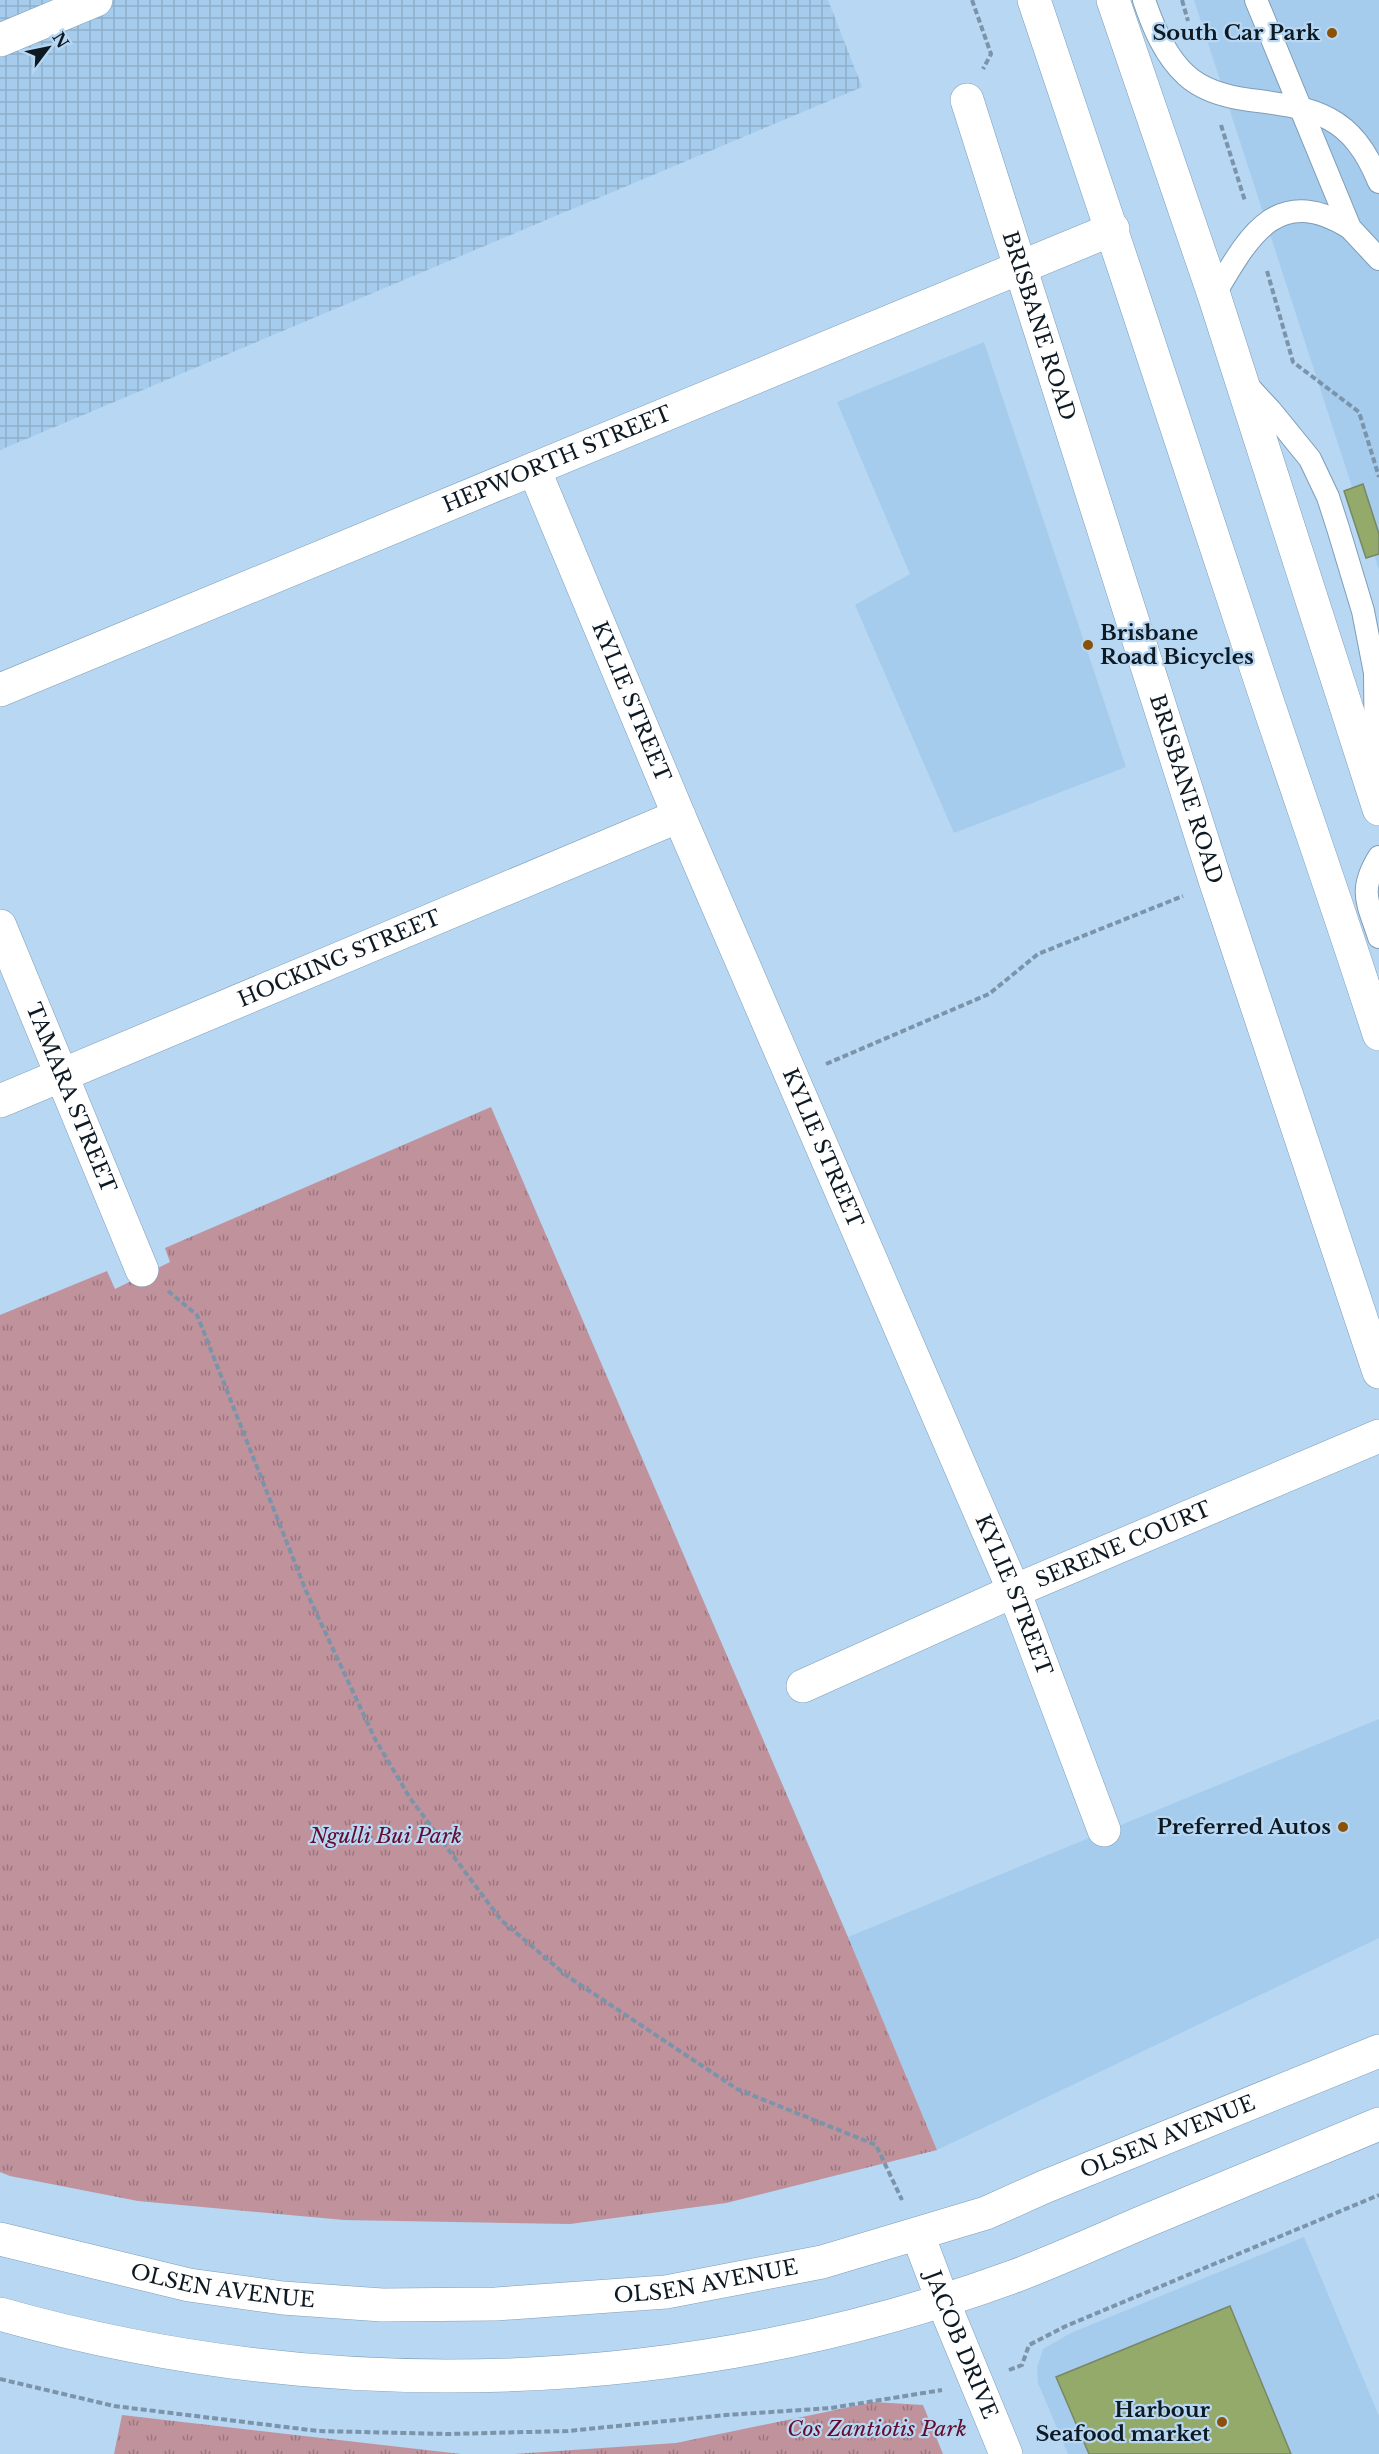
<svg xmlns="http://www.w3.org/2000/svg" width="1379" height="2454" viewBox="0 0 1379 2454" font-family="'Libre Baskerville',serif">
<defs>
<pattern id="industrial-grid" width="8" height="8" patternUnits="userSpaceOnUse" patternTransform="scale(1.5)"><rect width="8" height="8" fill="#a6cced"/><path d="M0 4h8M4 0v8" fill="none" stroke="#8eafcb"/></pattern>
<pattern id="park-tufts" width="24" height="20" patternUnits="userSpaceOnUse" patternTransform="scale(1.5)"><rect width="24" height="20" fill="#c0929c"/><path d="M3 7l-1-3M5 7V3M7 7l1-3M15 17l-1-3M17 17v-4M19 17l1-3" fill="none" stroke="#9a767f"/></pattern>
</defs>
<rect width="100%" height="100%" fill="#b7d7f3"/>
<!-- built -->
<g fill="#a6cced">
<polygon points="1194,0 1379,0 1379,570"/>
<polygon points="984,342 1126,767 954,833 855,605 910,574 837,402"/>
<polygon points="1379,1719 1379,1938 937,2150 848,1937"/>
<polygon points="1304,2237 1379,2416 1379,2454 1068,2454 1038,2383 1037,2368 1043,2349 1071,2333"/>
</g>
<!-- industrial -->
<polygon fill="url(#industrial-grid)" points="0,0 828,0 862,87 0,450"/>
<!-- park -->
<g fill="url(#park-tufts)">
<polygon points="491,1107 848,1937 937,2150 726,2203 570,2224 344,2220 138,2201 10,2176 0,2172 0,1315 107,1271 115,1289 170,1262 165,1248"/>
<polygon points="874,2402 923,2405 943,2454 514,2454 676,2443"/>
<polygon points="122,2415 461,2454 114,2454"/>
</g>
<!-- building -->
<g fill="#93aa6a" stroke="#7a8765" stroke-width="1.5">
<polygon points="1363,484 1379,534 1379,554 1366,558 1344,491"/>
<polygon points="1230,2306 1291,2454 1089,2454 1056,2377"/>
</g>
<g fill="none" stroke-linecap="round" stroke-linejoin="round">
<!-- lane casing -->
<g stroke="#7e9db7" stroke-width="24">
<g id="lane">
<path d="M1144,0C1153,27 1165,56 1186,75C1203,91 1227,97 1250,100C1316,108 1352,115 1379,182"/>
<polyline points="1256,0 1350,228 1379,259"/>
<path d="M1214,295C1248,238 1276,182 1350,228"/>
<polyline points="1246,384 1271,411 1310,459 1328,497 1338,528 1363,611 1375,673 1376,776"/>
<path d="M1379,857C1358,891 1368,903 1379,937"/>
</g>
</g>
<!-- street casing -->
<g stroke="#7e9db7" stroke-width="34">
<g id="street">
<polyline points="0,40 96,0"/>
<path id="s1" d="M967,100L1216,883L1379,1372"/>
<path id="s2" d="M534,469L679,816L1014,1591L1104,1830"/>
<path id="s3" d="M0,690L1113,229"/>
<path id="s4" d="M0,926L142,1270"/>
<path id="s5" d="M0,1101L679,816"/>
<path id="s6" d="M803,1686L1014,1591L1379,1436"/>
<path id="s7" d="M918,2235L942,2299L1006,2454"/>
</g>
</g>
<!-- primary casing -->
<g stroke="#7e9db7" stroke-width="34">
<g id="primary">
<path id="s8" d="M0,2239L189,2285L283,2298L382,2305L496,2304L666,2292L822,2262L986,2213L1044,2187L1379,2051"/>
<path d="M0,2314C332,2408 690,2395 1015,2276C1057,2260 1099,2241 1141,2223C1220,2190 1300,2157 1379,2124"/>
</g>
</g>
<!-- highway casing -->
<g stroke="#7e9db7" stroke-width="34">
<g id="highway">
<path d="M1034,0C1106,211 1175,422 1245,634C1289,768 1336,900 1379,1034"/>
<polyline points="1113,0 1214,295 1379,809"/>
</g>
</g>
<!-- path -->
<g stroke="#7b94aa" stroke-width="4" stroke-dasharray="6 3" stroke-linecap="butt">
<polyline points="972,0 991,54 983,69"/>
<polyline points="1182,0 1188,21"/>
<polyline points="1221,125 1245,201"/>
<polyline points="1267,271 1293,362 1359,412 1379,477"/>
<polyline points="826,1064 989,994 1038,954 1183,896"/>
<polyline points="168,1291 197,1315 306,1591 375,1739 410,1798 501,1920 567,1976 737,2089 876,2145 902,2200"/>
<polyline points="1009,2370 1022,2365 1029,2345 1066,2326 1379,2195"/>
<polyline points="0,2379 114,2406 318,2431 448,2434 568,2431 726,2415 831,2408 942,2390"/>
</g>
<!-- lane -->
<use href="#lane" stroke="#fff" stroke-width="22"/>
<!-- street -->
<use href="#street" stroke="#fff" stroke-width="33"/>
<!-- primary -->
<use href="#primary" stroke="#fff" stroke-width="33"/>
<!-- highway -->
<use href="#highway" stroke="#fff" stroke-width="33"/>
</g>
<!-- markers -->
<g fill="#8b5207" stroke="#b7d7f3" stroke-width="2">
<circle cx="1332" cy="33" r="6"/>
<circle cx="1088" cy="645" r="6"/>
<circle cx="1343" cy="1827" r="6"/>
<circle cx="1222" cy="2422" r="6"/>
</g>
<g text-anchor="middle" dominant-baseline="central" stroke-width="4.5" stroke-linejoin="round" paint-order="stroke">
<!-- poi labels -->
<g font-size="21" font-weight="bold" fill="#0e1a23" stroke="#b7d7f3" text-anchor="end">
<text x="1320" y="33">South Car Park</text>
<text x="1100" y="633" text-anchor="start">Brisbane<tspan x="1100" dy="24">Road Bicycles</tspan></text>
<text x="1331" y="1827">Preferred Autos</text>
<text x="1210" y="2410">Harbour<tspan x="1210" dy="24">Seafood market</tspan></text>
</g>
<!-- street labels -->
<g font-size="21" fill="#0e1a23" stroke="#b7d7f3">
<text stroke="none"><textPath href="#s1" startOffset="237">BRISBANE ROAD</textPath></text>
<text stroke="none"><textPath href="#s3" startOffset="603">HEPWORTH STREET</textPath></text>
<text stroke="none"><textPath href="#s2" startOffset="252">KYLIE STREET</textPath></text>
<text stroke="none"><textPath href="#s1" startOffset="723">BRISBANE ROAD</textPath></text>
<text stroke="none"><textPath href="#s5" startOffset="368">HOCKING STREET</textPath></text>
<text stroke="none"><textPath href="#s4" startOffset="186">TAMARA STREET</textPath></text>
<text stroke="none"><textPath href="#s2" startOffset="738">KYLIE STREET</textPath></text>
<text stroke="none"><textPath href="#s6" startOffset="350">SERENE COURT</textPath></text>
<text stroke="none"><textPath href="#s2" startOffset="1224">KYLIE STREET</textPath></text>
<text stroke="none"><textPath href="#s8" startOffset="1200">OLSEN AVENUE</textPath></text>
<text stroke="none"><textPath href="#s8" startOffset="714">OLSEN AVENUE</textPath></text>
<text stroke="none"><textPath href="#s8" startOffset="228">OLSEN AVENUE</textPath></text>
<text stroke="none"><textPath href="#s7" startOffset="118">JACOB DRIVE</textPath></text>
</g>
<!-- park labels -->
<g font-size="21" font-style="italic" fill="#640c2d" stroke="#b7d7f3">
<text x="386" y="1836">Ngulli Bui Park</text>
<text x="877" y="2429">Cos Zantiotis Park</text>
</g>
</g>
<!-- north arrow -->
<g transform="translate(48 48) rotate(58)" stroke="#b7d7f3" stroke-width="4.5" paint-order="stroke">
<path d="M0-4.5L10 22L0 15L-10 22Z" fill="#0e1a23"/>
<text y="-9" font-size="16" font-weight="bold" text-anchor="middle" fill="#0e1a23">N</text>
</g>
</svg>
